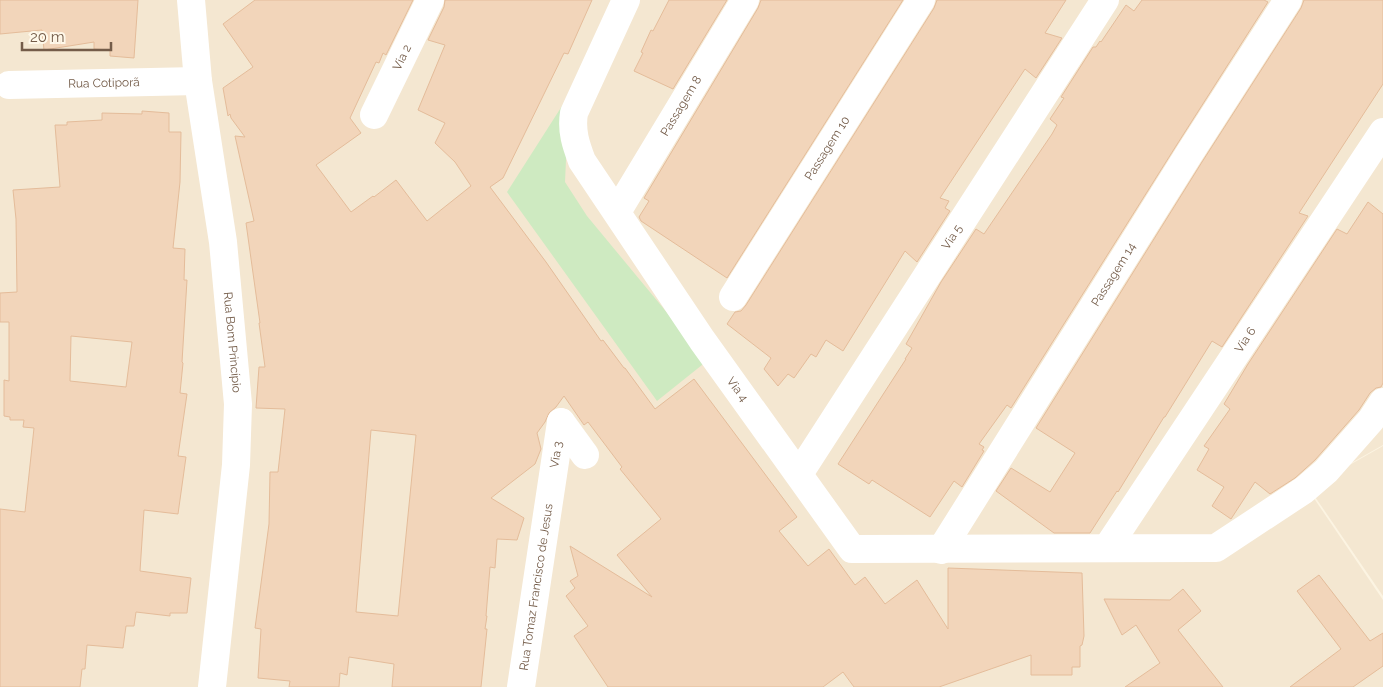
<svg xmlns="http://www.w3.org/2000/svg" width="1383" height="687" viewBox="0 0 1383 687" font-family="Raleway,sans-serif">
<rect width="100%" height="100%" fill="#fcf4e2"/>
<!-- residential -->
<g fill="#f4e7d1">
<polygon points="0,0 1383,0 1383,445 1307,488 1383,600 1383,687 0,687"/>
<polygon points="1383,446 1383,596 1309,488"/>
</g>
<!-- park -->
<polygon fill="#ceeac1" points="569,95 565,182 587,216 707,361 657,401 507,192"/>
<!-- building -->
<g fill="#f2d5ba" stroke="#e4bc9a" fill-rule="evenodd">
<polygon points="0,0 138,0 134,58 110,56 110,50 94,49 94,42 44,50 42,30 0,34"/>
<path d="M255,0H413L386,55L383,53L379,63L376,62L350,118L361,133L316,165L351,212L373,196L374,197L396,180L427,221L471,186L455,162L435,143L445,123L418,110L445,45L428,40L444,7L445,0H592L568,54L564,53L503,178L490,187L546,262L601,341L603,340L624,368H625L655,409L694,379L797,517L779,531L808,566L829,549L855,585L865,577L885,604L917,580L948,629V568L1082,573L1084,636L1082,645L1080,646V667H1072V675H1031V655L939,687H854L843,672L823,687H608L574,636L588,626L566,596L575,588L570,581L578,576L570,546L652,597L617,555L661,519L620,469L622,467L588,422L584,425L564,396L556,407L549,413L545,422L537,433L541,449L535,464L491,498L524,518L517,540L497,539L495,568L490,567L486,616H487L485,629H487L481,687H392L394,664L349,657L347,675L340,673L339,687H289L290,681L258,678L261,629L255,628L269,524L270,472H278L285,409L256,408L259,367H265L259,323H260L246,223L254,221L235,136L245,137L231,118L230,114L228,116L223,88L253,67L223,24ZM371,430L416,435L398,616L356,612Z"/>
<polygon points="669,0 727,0 673,89 634,71 643,53 641,52 651,30 653,31"/>
<polygon points="761,0 903,0 727,278 641,221 639,217 649,201 644,198 758,8"/>
<polygon points="937,0 1066,0 1045,33 1062,38 1036,78 1025,69 940,198 949,201 945,208 950,211 917,262 905,251 843,351 826,340 816,357 811,354 794,378 788,374 778,386 764,369 771,358 727,324 735,312 741,311 746,305 934,8"/>
<polygon points="1142,0 1264,0 1268,2 1176,146 1011,408 1007,405 979,444 984,447 982,450 984,451 962,487 954,481 930,517 872,480 869,484 838,464 906,359 905,359 912,348 906,344 941,282 976,229 984,234 1052,134 1057,125 1050,119 1064,98 1061,97 1093,47 1096,47 1100,41 1101,42 1126,5 1134,11"/>
<polygon points="1304,0 1383,0 1383,84 1299,213 1308,216 1222,347 1212,341 1165,417 1164,417 1118,492 1117,491 1090,533 1054,533 996,491 1011,468 1050,492 1075,453 1036,428 1202,162 1301,8"/>
<path d="M142,111L169,113V132H181L180,182L173,248L185,249L184,280H187L182,362L183,363L180,393L187,394L178,456L186,457L178,514L144,510L140,571L191,578L187,613H170V616L136,612L134,626H126L123,648L87,645L85,669H82L80,687H0V509L25,512L34,428L23,427L24,420H10V417L4,416V380L9,381V322H0V293L17,292L16,219L13,190L60,187L55,125H67V122L102,120V113L142,114ZM71,336L132,342L126,387L70,381Z"/>
<polygon points="1368,202 1383,214 1383,383 1381,387 1376,388 1370,393 1359,410 1315,460 1295,478 1270,494 1255,482 1231,519 1212,506 1224,487 1197,470 1209,449 1204,446 1230,409 1224,404 1248,364 1337,229 1347,234"/>
<polygon points="1319,575 1370,641 1383,633 1383,666 1353,687 1290,687 1341,649 1297,591"/>
<polygon points="1183,589 1201,611 1178,630 1223,687 1125,687 1160,663 1136,625 1122,635 1104,599 1170,600"/>
</g>
<g fill="none" stroke-linecap="round" stroke-linejoin="round">
<!-- minor -->
<g stroke="#fff" stroke-width="28">
<path id="s1" d="M191,0L198,81L223,242L238,404L236,465L212,687"/>
<path id="s2" d="M626,0L574,113C571,131 576,145 582,161L702,340L852,549L1216,548L1304,490L1326,471L1371,420L1383,402"/>
<path id="s3" d="M9,85L198,81"/>
<path id="s4" d="M374,115L430,0"/>
<path id="s5" d="M617,212L745,0"/>
<path id="s6" d="M733,297L921,0"/>
<polyline points="561,422 585,455"/>
<path id="s7" d="M799,474L1105,0"/>
<path id="s8" d="M1107,548L1383,132"/>
<path id="s9" d="M941,550L1189,154L1288,0"/>
<path id="s10" d="M521,687L561,422"/>
</g>
</g>
<g text-anchor="middle" dominant-baseline="central" stroke-width="4" stroke-linejoin="round" paint-order="stroke">
<!-- street labels -->
<g font-size="12" fill="#745c49" stroke="#fff8e9">
<text stroke="none"><textPath href="#s4" startOffset="64">Via 2</textPath></text>
<text stroke="none"><textPath href="#s3" startOffset="95">Rua Cotiporã</textPath></text>
<text stroke="none"><textPath href="#s5" startOffset="124">Passagem 8</textPath></text>
<text stroke="none"><textPath href="#s6" startOffset="176">Passagem 10</textPath></text>
<text stroke="none"><textPath href="#s7" startOffset="282">Via 5</textPath></text>
<text stroke="none"><textPath href="#s9" startOffset="325">Passagem 14</textPath></text>
<text stroke="none"><textPath href="#s8" startOffset="250">Via 6</textPath></text>
<text stroke="none"><textPath href="#s1" startOffset="345">Rua Bom Princípio</textPath></text>
<text stroke="none"><textPath href="#s2" startOffset="450">Via 4</textPath></text>
<text stroke="none"><textPath href="#s10" startOffset="235">Via 3</textPath></text>
<text stroke="none"><textPath href="#s10" startOffset="101">Rua Tomaz Francisco de Jesus</textPath></text>
</g>
</g>
<!-- scale -->
<path d="M22 42v8h89v-8" fill="none" stroke="#745c49" stroke-width="2.5"/>
<text x="30" y="42" font-size="15" fill="#745c49" stroke="#fff8e9" stroke-width="4" paint-order="stroke">20 m</text>
</svg>
